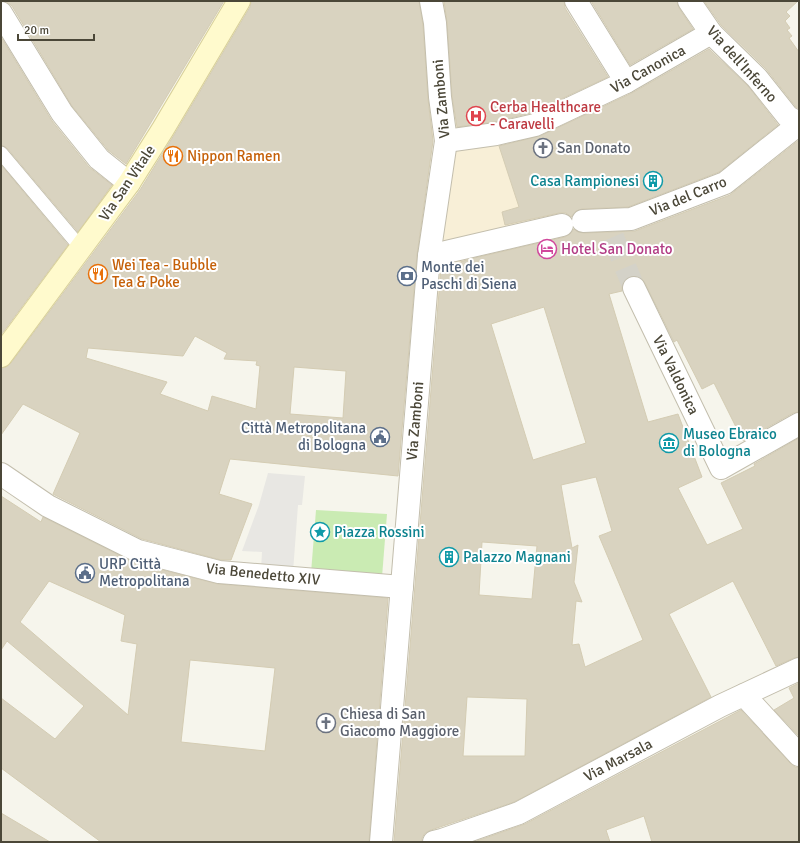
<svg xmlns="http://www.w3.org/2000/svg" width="800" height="843" viewBox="0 0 800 843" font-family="Signika,sans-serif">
<rect width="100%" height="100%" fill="#f6f5ec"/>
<!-- commercial -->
<polygon fill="#f8efd7" points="304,1 469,1 489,75 493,125 511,183 556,211 562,225 576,270 433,312 436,139 422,136"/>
<!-- green -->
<polygon fill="#caebb3" points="316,510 387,514 382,577 311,573"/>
<!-- parking -->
<polygon fill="#e8e7e3" points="268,473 305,476 302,505 298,505 293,572 261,570 262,552 242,551 259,505"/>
<!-- building -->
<g fill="#d9d3c0" stroke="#d4ccb3" fill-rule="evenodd">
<polygon points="3,1 224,1 126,164 108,150 72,106 12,6 7,2"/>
<path d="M251,1H419L423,25L428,99L433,141L417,255L398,476L230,459L219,494L252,504L231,560H221L142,539L53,494L80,433L23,404L1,435V368L6,367L11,363L140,190L174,135L250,7ZM195,336L227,353L224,359L257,361L256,365L260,366L256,409L212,396L208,411L160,394L167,382L86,358L88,348L183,356ZM294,367L346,371L343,418L290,414Z"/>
<polygon points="444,1 564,1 565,8 608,77 531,113 494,122 457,127 452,96 447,22"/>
<polygon points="591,1 677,1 679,8 693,29 630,65"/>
<polygon points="704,1 798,1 786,12 790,16 785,21 790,28 787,30 792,36 789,38 799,52 799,109 796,107 766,69 721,25"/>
<polygon points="1,37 52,121 89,167 112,185 78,232 7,148 1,145"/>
<polygon points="709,49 748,86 778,125 719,172 628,207 582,209 576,211 571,217 566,213 559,213 505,225 502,212 519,207 499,146 540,136 632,93"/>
<path d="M799,140V412L793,413L743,441L714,383L702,389L677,340L674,342L645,283L641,278L635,276L628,277L623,281L622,287V291L609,294L648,422L678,414L702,477L678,488L707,545L743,529L721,483L755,466L754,464L799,438V657L794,658L776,666L733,581L669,614L711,697L514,802L431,830L425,833L422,838V842H394L441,268L470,259L565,237L570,234L574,229L578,232L584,233L635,231L730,195ZM544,307L586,443L533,460L491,324ZM596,477L612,531L599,536L643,640L585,667L579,644L572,645L576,601L582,602L574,582L578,545L572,548L561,485ZM482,542L537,546L532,599L479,595ZM467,697L527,699L525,756H463Z"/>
<polygon points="1,165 68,245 1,335"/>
<path d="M1,496L41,522L43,517L135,563L218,584L388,598L369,842H101L1,768V698L55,739L84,706L7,641L1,650ZM49,581L125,615L121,641L137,644L128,715L20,622ZM190,660L275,668L265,751L181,742Z"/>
<polygon points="799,683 799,736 774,710 794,698 789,688"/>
<polygon points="741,710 790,763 795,767 799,767 799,842 652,842 644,816 606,830 610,842 474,842 525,824"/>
<polygon points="1,813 50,842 1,842"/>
</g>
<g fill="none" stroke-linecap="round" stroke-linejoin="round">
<!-- street-tunnel -->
<polyline stroke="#d4d2c8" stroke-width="22" stroke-dasharray="22 11" stroke-linecap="butt" points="613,237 634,288"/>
<!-- lane casing -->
<g stroke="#c3bead" stroke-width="15">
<polyline id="lane" points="1,153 81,248"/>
</g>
<!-- street casing -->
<g stroke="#c3bead" stroke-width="24">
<g id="street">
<polyline points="576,1 626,82"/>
<polyline points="689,1 711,33 757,78 788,117 799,123"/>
<polyline points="1,13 62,113 99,159 129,183"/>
<polyline points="446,141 496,134 535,125 626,82 711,33"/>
<polyline points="583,221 631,219 725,183 799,124"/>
<polyline points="429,256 562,225"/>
<polyline points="634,288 721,468 799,424"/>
<polyline points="1,474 48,506 138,551 219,572 402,587"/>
<polyline points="744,695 799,755"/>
<polyline points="381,842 429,256 446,141 440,97 435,23 431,1"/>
<polyline points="434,842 442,840 519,813 720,706 799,669"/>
</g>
</g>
<!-- secondary casing -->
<g stroke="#d8d09a" stroke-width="24">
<polyline id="secondary" points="1,356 129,183 163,129 239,1"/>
</g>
<!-- lane -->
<use href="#lane" stroke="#fff" stroke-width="13"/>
<!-- street -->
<use href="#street" stroke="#fff" stroke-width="22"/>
<!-- secondary -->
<use href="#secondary" stroke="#fffacd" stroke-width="22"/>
</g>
<!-- icons -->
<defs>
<g id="hospital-ring" transform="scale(1)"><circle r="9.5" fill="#fff" stroke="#e0444e" stroke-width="1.5"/><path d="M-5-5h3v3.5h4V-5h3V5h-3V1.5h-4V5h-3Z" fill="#e0444e"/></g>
<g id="church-ring" transform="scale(1)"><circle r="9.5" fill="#fff" stroke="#6b7280" stroke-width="1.5"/><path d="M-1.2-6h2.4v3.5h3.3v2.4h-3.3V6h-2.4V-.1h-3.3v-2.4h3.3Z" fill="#6b7280"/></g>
<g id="restaurant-ring" transform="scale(1)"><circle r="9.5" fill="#fff" stroke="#e8710a" stroke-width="1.5"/><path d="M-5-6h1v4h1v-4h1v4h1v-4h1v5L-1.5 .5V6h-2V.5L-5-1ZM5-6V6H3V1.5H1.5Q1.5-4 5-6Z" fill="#e8710a"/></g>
<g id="building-ring" transform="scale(1)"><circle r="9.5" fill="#fff" stroke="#0f9aa8" stroke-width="1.5"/><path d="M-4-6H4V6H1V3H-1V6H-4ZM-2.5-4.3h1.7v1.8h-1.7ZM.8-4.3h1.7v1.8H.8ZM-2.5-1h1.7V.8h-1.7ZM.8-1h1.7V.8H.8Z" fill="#0f9aa8"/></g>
<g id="hotel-ring" transform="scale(1)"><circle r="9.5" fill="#fff" stroke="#d1479c" stroke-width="1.5"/><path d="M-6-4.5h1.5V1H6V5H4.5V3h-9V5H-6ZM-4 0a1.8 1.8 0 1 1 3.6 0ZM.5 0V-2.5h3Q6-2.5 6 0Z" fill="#d1479c"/></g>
<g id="bank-ring" transform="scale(1)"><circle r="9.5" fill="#fff" stroke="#5c6f8a" stroke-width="1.5"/><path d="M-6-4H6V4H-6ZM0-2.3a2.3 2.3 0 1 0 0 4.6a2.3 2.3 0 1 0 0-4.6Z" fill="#5c6f8a"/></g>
<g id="civic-ring" transform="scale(1)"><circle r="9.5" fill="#fff" stroke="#5c6f8a" stroke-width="1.5"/><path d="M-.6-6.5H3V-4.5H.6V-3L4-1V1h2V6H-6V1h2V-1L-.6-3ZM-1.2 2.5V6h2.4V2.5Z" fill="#5c6f8a"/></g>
<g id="museum-ring" transform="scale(1)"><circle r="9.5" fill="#fff" stroke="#0f9aa8" stroke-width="1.5"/><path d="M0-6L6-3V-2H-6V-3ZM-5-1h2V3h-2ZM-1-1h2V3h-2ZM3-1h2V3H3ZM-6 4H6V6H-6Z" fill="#0f9aa8"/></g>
<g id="sight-ring" transform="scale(1)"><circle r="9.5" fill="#fff" stroke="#0f9aa8" stroke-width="1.5"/><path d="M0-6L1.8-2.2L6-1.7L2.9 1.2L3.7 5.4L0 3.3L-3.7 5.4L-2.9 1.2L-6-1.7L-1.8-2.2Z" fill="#0f9aa8"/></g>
</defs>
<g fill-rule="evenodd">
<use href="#hospital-ring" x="476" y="116"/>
<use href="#church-ring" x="543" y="148"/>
<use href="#restaurant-ring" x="173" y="156"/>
<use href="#building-ring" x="653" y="181"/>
<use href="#hotel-ring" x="547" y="249"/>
<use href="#restaurant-ring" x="98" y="274"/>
<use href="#bank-ring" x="407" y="276"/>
<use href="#civic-ring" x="380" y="437"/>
<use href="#museum-ring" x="669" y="443"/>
<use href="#sight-ring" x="320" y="532"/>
<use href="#building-ring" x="449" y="557"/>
<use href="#civic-ring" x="85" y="573"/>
<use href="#church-ring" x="326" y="723"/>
</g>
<g text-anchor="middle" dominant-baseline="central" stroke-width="4" stroke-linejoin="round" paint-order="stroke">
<!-- street labels -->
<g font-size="15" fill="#4b4738" stroke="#fff">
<text transform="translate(742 64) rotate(48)">Via dell'Inferno</text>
<text transform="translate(648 69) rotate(-29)">Via Canonica</text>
<text transform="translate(441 99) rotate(-95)">Via Zamboni</text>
<text transform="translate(127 183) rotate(-56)">Via San Vitale</text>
<text transform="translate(688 196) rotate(-22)">Via del Carro</text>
<text transform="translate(676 375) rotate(64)">Via Valdonica</text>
<text transform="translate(415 421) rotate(-85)">Via Zamboni</text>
<text transform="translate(263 574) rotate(6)">Via Benedetto XIV</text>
<text transform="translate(618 760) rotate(-28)">Via Marsala</text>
</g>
<!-- health labels -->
<g font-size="15" fill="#be3a42" stroke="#fff" text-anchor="start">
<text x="490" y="107">Cerba Healthcare<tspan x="490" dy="17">- Caravelli</tspan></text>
</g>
<!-- worship labels -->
<g font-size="15" fill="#5b616d" stroke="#fff" text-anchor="start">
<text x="557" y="148">San Donato</text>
<text x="340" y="714">Chiesa di San<tspan x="340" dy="17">Giacomo Maggiore</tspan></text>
</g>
<!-- food labels -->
<g font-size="15" fill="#c56008" stroke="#fff" text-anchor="start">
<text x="187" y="156">Nippon Ramen</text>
<text x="112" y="265">Wei Tea - Bubble<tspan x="112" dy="17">Tea &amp; Poke</tspan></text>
</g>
<!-- culture labels -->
<g font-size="15" fill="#0d838f" stroke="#fff" text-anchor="start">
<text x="639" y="181" text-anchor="end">Casa Rampionesi</text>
<text x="683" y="434">Museo Ebraico<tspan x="683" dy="17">di Bologna</tspan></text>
<text x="334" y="532">Piazza Rossini</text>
<text x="463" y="557">Palazzo Magnani</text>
</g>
<!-- hotel labels -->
<g font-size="15" fill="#b23c85" stroke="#fff" text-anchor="start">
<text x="561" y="249">Hotel San Donato</text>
</g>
<!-- service labels -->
<g font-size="15" fill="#4e5e75" stroke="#fff" text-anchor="start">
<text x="421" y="267">Monte dei<tspan x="421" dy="17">Paschi di Siena</tspan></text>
<text x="366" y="428" text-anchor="end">Città Metropolitana<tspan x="366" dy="17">di Bologna</tspan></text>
<text x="99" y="564">URP Città<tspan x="99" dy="17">Metropolitana</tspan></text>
</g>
</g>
<!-- border -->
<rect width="800" height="843" fill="none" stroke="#4b4738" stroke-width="4"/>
<!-- scale -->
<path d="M18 34v6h76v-6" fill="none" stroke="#4b4738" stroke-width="2"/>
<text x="24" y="34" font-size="12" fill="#4b4738" stroke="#ffffff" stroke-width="3" paint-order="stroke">20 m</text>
</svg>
